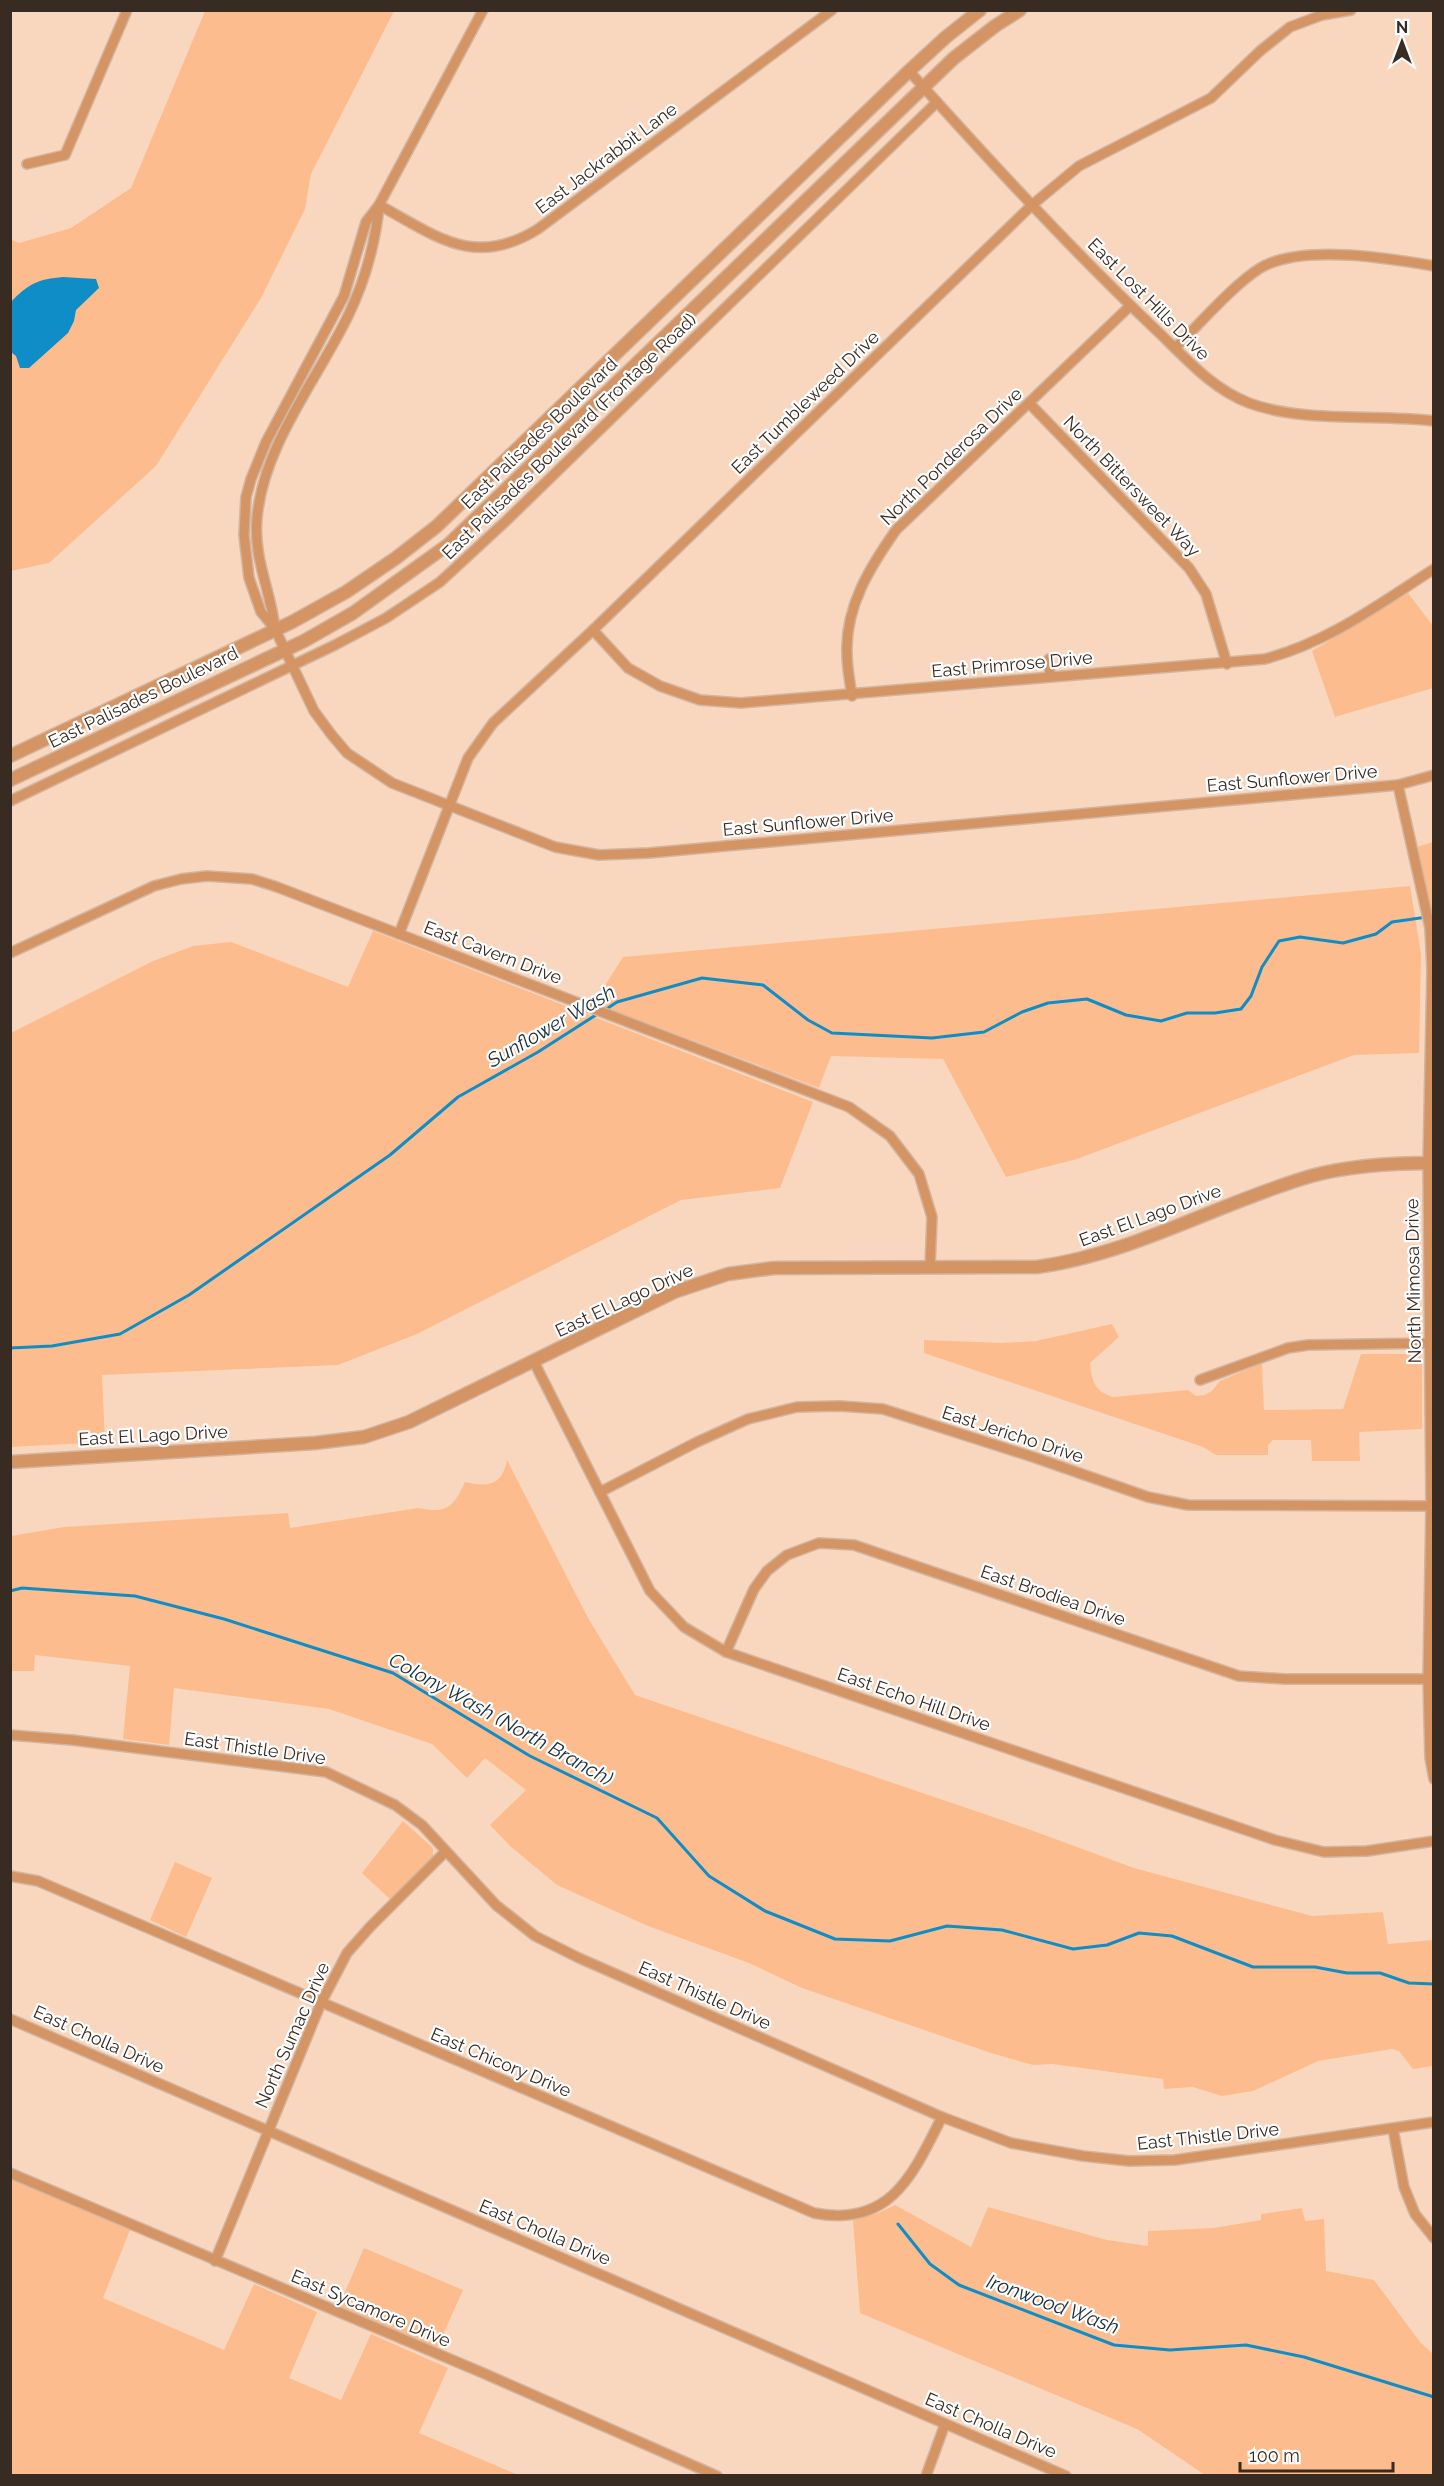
<svg xmlns="http://www.w3.org/2000/svg" width="1444" height="2486" viewBox="0 0 1444 2486" font-family="Raleway,sans-serif">
<rect width="100%" height="100%" fill="#f9d7bf"/>
<!-- green -->
<g fill="#fdbc8d">
<polygon points="205,11 394,11 311,174 305,209 261,298 156,466 49,563 11,571 10,239 19,243 71,228 131,188"/>
<polygon points="1408,593 1433,626 1433,688 1335,717 1312,651"/>
<polygon points="1433,842 1434,842 1433,921 1417,847"/>
<polygon points="1410,886 1421,954 1419,1053 1354,1055 1077,1159 1006,1177 943,1059 831,1056 819,1088 594,1003 623,957"/>
<polygon points="373,931 813,1102 780,1188 681,1200 417,1334 338,1365 102,1375 105,1442 11,1447 11,1033 153,961 193,946 231,942 348,987"/>
<path d="M1112,1324L1119,1337L1090,1363C1092,1381 1094,1391 1113,1397L1188,1390L1196,1396L1205,1395L1212,1391L1220,1381L1262,1363L1264,1410L1343,1409L1361,1354H1415L1420,1356L1422,1361V1429L1359,1432L1360,1461H1312L1311,1440H1273L1268,1445V1455H1216L1203,1447L924,1353V1340L1002,1343L1036,1341Z"/>
<path d="M507,1460L588,1618L635,1695L1028,1829L1134,1868L1312,1916L1383,1912L1388,1944L1433,1940V2066L1413,2069L1399,2051L1392,2049L1318,2061L1253,2091L1222,2096L1193,2087L1164,2089L1163,2079L1052,2064L1033,2065L991,2053L802,1988L749,1963L648,1926L557,1885L510,1846L490,1825L526,1790L485,1758L467,1778L432,1744L329,1709L174,1688L169,1745L123,1739L130,1666L35,1655L34,1671H11V1536L64,1527L288,1513L290,1528L418,1508C448,1514 453,1507 465,1482C486,1487 502,1487 507,1460Z"/>
<polygon points="403,1821 433,1848 433,1860 391,1900 362,1873"/>
<polygon points="175,1862 212,1878 186,1937 150,1920"/>
<polygon points="10,2179 130,2230 103,2298 224,2350 254,2284 317,2312 289,2378 341,2400 371,2334 448,2368 419,2433 518,2475 11,2475"/>
<polygon points="895,2205 971,2247 988,2207 1107,2240 1148,2246 1148,2231 1214,2228 1261,2220 1261,2214 1302,2208 1305,2221 1324,2219 1326,2271 1374,2280 1420,2342 1433,2354 1433,2475 1205,2475 1137,2429 860,2313 853,2220 876,2214"/>
<polygon points="364,2248 463,2290 437,2348 339,2306"/>
</g>
<!-- water -->
<path fill="#0f8dc7" d="M63,277L96,279L99,288L76,310L74,321L68,333L29,368H20L16,356L11,352V302C28,284 38,279 63,277Z"/>
<g fill="none" stroke-linecap="round" stroke-linejoin="round">
<!-- stream -->
<g stroke="#0f8dc7" stroke-width="3">
<polyline points="605,1010 617,1002 702,978 763,985 808,1020 832,1033 932,1038 984,1032 1022,1012 1048,1003 1087,999 1126,1015 1161,1021 1187,1013 1215,1013 1241,1009 1251,996 1262,967 1279,941 1300,937 1343,943 1376,934 1392,922 1434,916"/>
<polyline points="10,1348 52,1346 120,1334 189,1295 390,1155 458,1097 538,1052 599,1013"/>
<polyline points="10,1591 22,1588 135,1596 224,1619 393,1673 530,1756 657,1818 709,1876 765,1911 835,1939 890,1941 947,1926 1002,1930 1073,1949 1107,1945 1139,1933 1172,1936 1253,1967 1315,1967 1347,1973 1380,1973 1409,1983 1434,1984"/>
<polyline points="898,2224 930,2264 959,2285 1114,2345 1170,2350 1246,2345 1304,2357 1434,2397"/>
</g>
<!-- minor casing -->
<g stroke="#d2b5a0" stroke-width="12">
<g id="minor">
<polyline points="483,10 379,205 366,222 344,296 266,442 251,479 246,497 244,535 249,578 261,612 275,629 314,711 331,734 347,753 392,783 555,847 599,855 649,853 1398,785 1434,775"/>
<path d="M909,71C988,159 1068,246 1153,327C1183,355 1210,388 1249,403C1302,423 1376,414 1434,421"/>
<polyline points="27,164 65,155 127,10"/>
<path d="M379,205C436,236 474,269 538,229L832,10"/>
<path d="M1175,348C1198,326 1240,277 1266,265C1308,245 1388,258 1434,266"/>
<polyline points="1029,403 1189,568 1206,594 1227,664"/>
<path d="M275,629C271,591 253,558 257,518C263,446 317,380 348,316C364,283 375,244 379,207"/>
<path d="M593,630L628,668L660,686L700,700L741,703L1265,659C1329,642 1379,604 1434,569"/>
<polyline points="1049,659 1050,677"/>
<path d="M852,696C850,682 847,668 847,654C845,607 870,567 896,530L1130,306"/>
<polyline points="1398,785 1430,928 1432,970 1428,1163 1431,1506 1428,1679 1430,1758 1434,1779"/>
<polyline points="10,801 335,645 386,618 440,582 506,521 937,102"/>
<polyline points="399,934 468,758 493,723 593,630 1032,205 1079,166 1211,98 1260,51 1290,27 1322,15 1351,10"/>
<polyline points="10,953 154,886 181,879 207,876 252,879 277,887 849,1107 890,1136 919,1174 932,1217 930,1267"/>
<polyline points="534,1362 650,1591 684,1627 726,1652 1275,1840 1324,1852 1367,1851 1434,1841"/>
<polyline points="1200,1380 1288,1348 1308,1345 1431,1343"/>
<polyline points="600,1492 697,1442 748,1419 797,1407 840,1406 883,1409 1033,1457 1148,1497 1188,1505 1431,1506"/>
<polyline points="726,1652 754,1589 767,1571 787,1555 819,1543 854,1545 1239,1676 1285,1679 1428,1679"/>
<polyline points="10,1735 72,1740 326,1772 395,1805 422,1825 496,1905 535,1936 579,1958 942,2117 1011,2143 1083,2156 1129,2161 1175,2160 1434,2122"/>
<path d="M10,1876L38,1881L814,2213C891,2228 913,2174 942,2117"/>
<polyline points="10,2019 1066,2476"/>
<polyline points="1393,2129 1404,2187 1415,2214 1434,2238"/>
<polyline points="10,2173 483,2373 717,2476"/>
<polyline points="215,2261 321,2003 347,1953 370,1927 445,1852"/>
<polyline points="926,2476 945,2424"/>
</g>
</g>
<!-- tertiary casing -->
<g stroke="#d2b5a0" stroke-width="15">
<g id="tertiary">
<polyline points="10,756 292,622 346,592 396,558 437,526 909,71 946,37 980,10"/>
<polyline points="10,780 304,641 353,613 449,544 954,58 995,26 1020,10"/>
<path d="M10,1462L315,1443L364,1437L409,1422L674,1292L728,1274L774,1268L1037,1267C1133,1254 1218,1203 1311,1176C1347,1166 1396,1163 1434,1163"/>
</g>
</g>
<!-- minor -->
<use href="#minor" stroke="#d49464" stroke-width="9"/>
<!-- tertiary -->
<use href="#tertiary" stroke="#d49464" stroke-width="12"/>
</g>
<g text-anchor="middle" dominant-baseline="central" stroke-width="4.5" stroke-linejoin="round" paint-order="stroke">
<!-- street labels -->
<g font-size="18" fill="#382b22" stroke="#fff">
<text transform="translate(606 158) rotate(-37)">East Jackrabbit Lane</text>
<text transform="translate(1149 299) rotate(45)">East Lost Hills Drive</text>
<text transform="translate(805 402) rotate(-44)">East Tumbleweed Drive</text>
<text transform="translate(539 433) rotate(-44)">East Palisades Boulevard</text>
<text transform="translate(569 436) rotate(-44)">East Palisades Boulevard (Frontage Road)</text>
<text transform="translate(951 456) rotate(-44)">North Ponderosa Drive</text>
<text transform="translate(1132 486) rotate(46)">North Bittersweet Way</text>
<text transform="translate(1012 664) rotate(-5)">East Primrose Drive</text>
<text transform="translate(143 697) rotate(-26)">East Palisades Boulevard</text>
<text transform="translate(1292 778) rotate(-5)">East Sunflower Drive</text>
<text transform="translate(808 822) rotate(-5)">East Sunflower Drive</text>
<text transform="translate(493 952) rotate(21)">East Cavern Drive</text>
<text transform="translate(1150 1215) rotate(-20)">East El Lago Drive</text>
<text transform="translate(1413 1281) rotate(-91)">North Mimosa Drive</text>
<text transform="translate(624 1300) rotate(-25)">East El Lago Drive</text>
<text transform="translate(1013 1434) rotate(18)">East Jericho Drive</text>
<text transform="translate(153 1435) rotate(-3)">East El Lago Drive</text>
<text transform="translate(1053 1595) rotate(19)">East Brodiea Drive</text>
<text transform="translate(914 1699) rotate(19)">East Echo Hill Drive</text>
<text transform="translate(255 1748) rotate(8)">East Thistle Drive</text>
<text transform="translate(705 1995) rotate(24)">East Thistle Drive</text>
<text transform="translate(292 2035) rotate(-66)">North Sumac Drive</text>
<text transform="translate(99 2039) rotate(24)">East Cholla Drive</text>
<text transform="translate(501 2062) rotate(23)">East Chicory Drive</text>
<text transform="translate(1208 2136) rotate(-6)">East Thistle Drive</text>
<text transform="translate(545 2232) rotate(23)">East Cholla Drive</text>
<text transform="translate(371 2308) rotate(23)">East Sycamore Drive</text>
<text transform="translate(991 2425) rotate(23)">East Cholla Drive</text>
</g>
<!-- water labels -->
<g font-size="20" font-style="italic" fill="#182f3d" stroke="#fff">
<text transform="translate(551 1026) rotate(-30)">Sunflower Wash</text>
<text transform="translate(501 1719) rotate(29)">Colony Wash (North Branch)</text>
<text transform="translate(1053 2304) rotate(20)">Ironwood Wash</text>
</g>
</g>
<!-- border -->
<rect width="1444" height="2486" fill="none" stroke="#382b22" stroke-width="24"/>
<!-- north arrow -->
<g transform="translate(1402 42)" stroke="#ffffff" stroke-width="4.5" paint-order="stroke">
<path d="M0-4.5L10 22L0 15L-10 22Z" fill="#382b22"/>
<text y="-9" font-size="16" font-weight="bold" text-anchor="middle" fill="#382b22">N</text>
</g>
<!-- scale -->
<path d="M1240 2462v9h153v-9" fill="none" stroke="#382b22" stroke-width="3"/>
<text x="1249" y="2462" font-size="18" fill="#382b22" stroke="#ffffff" stroke-width="4.5" paint-order="stroke">100 m</text>
</svg>
